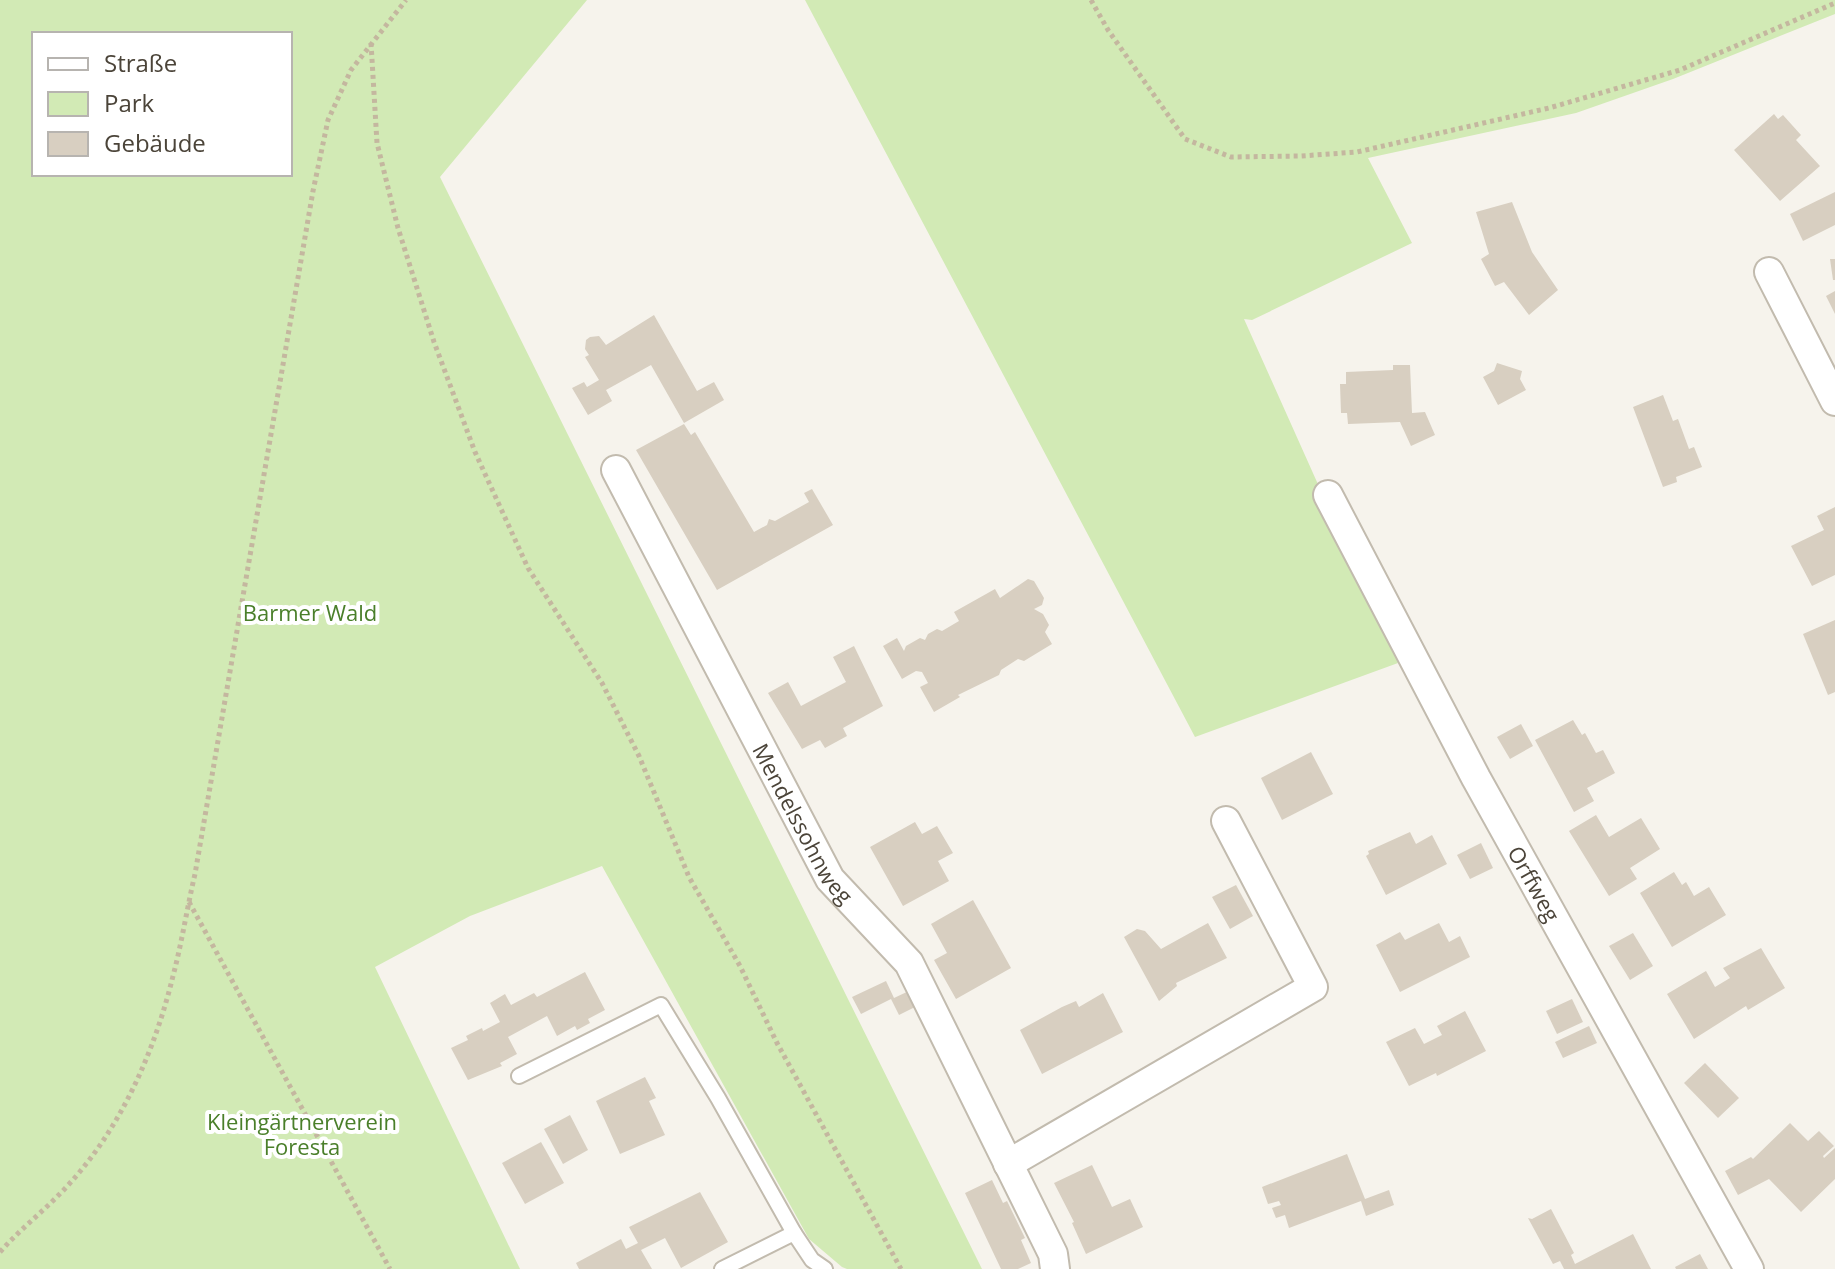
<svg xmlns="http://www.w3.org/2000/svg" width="1835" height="1269" viewBox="0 0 1835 1269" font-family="'Open Sans',sans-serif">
<rect width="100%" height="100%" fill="#f6f3ec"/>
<!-- green -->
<g fill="#d2eab5" fill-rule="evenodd">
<path d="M0,0H587L440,177L982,1269H847L842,1267L809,1239L602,866L470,916L375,967L520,1269H0ZM34,34H290V174H34Z"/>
<polygon points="805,0 1835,0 1835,14 1673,79 1576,113 1368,158 1412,243 1252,320 1244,319 1398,663 1195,737"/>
</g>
<!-- building -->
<g fill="#d8cfc1">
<polygon points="1774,114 1778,119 1783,115 1801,135 1796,140 1820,166 1780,201 1734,150"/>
<polygon points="1835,192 1835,225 1803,241 1790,214"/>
<polygon points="1512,202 1532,252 1558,290 1529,315 1504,282 1495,286 1481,259 1489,254 1476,212"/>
<polygon points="1830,259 1835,259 1835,280 1833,280"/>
<polygon points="1835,291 1835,314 1826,296"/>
<polygon points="654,315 697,391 714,382 724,400 684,423 651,365 606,390 612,401 588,415 572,388 584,382 587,387 599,380 585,357 589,355 585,349 586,340 590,337 599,336 606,345"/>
<polygon points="1497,363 1522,371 1520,379 1526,390 1498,405 1483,377 1494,371"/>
<polygon points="1393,365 1410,365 1412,413 1425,412 1435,435 1411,446 1400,422 1348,424 1347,413 1341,413 1340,384 1346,384 1346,372 1393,370"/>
<polygon points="1663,395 1673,421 1678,419 1689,449 1694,447 1702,467 1676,477 1677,482 1663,487 1633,407"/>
<polygon points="684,424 691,435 695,432 754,532 767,525 769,519 775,521 809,502 804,493 812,489 833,525 717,590 636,450"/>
<polygon points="1835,507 1835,575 1812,586 1791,546 1824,530 1817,516"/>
<polygon points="1028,579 1034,581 1044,598 1042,605 1034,609 1043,614 1049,625 1045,632 1052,644 1024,661 1018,659 1001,670 999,675 958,695 960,697 934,712 920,687 928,683 922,672 916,671 902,679 883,646 897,638 904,651 906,646 920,638 925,640 928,634 937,629 942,631 959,621 954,612 995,589 1000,598"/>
<polygon points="1835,620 1835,692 1828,695 1803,634"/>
<polygon points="854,646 883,706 843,728 847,736 825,748 820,740 802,749 768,693 788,682 801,706 846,682 833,657"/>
<polygon points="1573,720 1582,735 1585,733 1596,753 1603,750 1615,773 1587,788 1594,801 1574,812 1535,740"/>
<polygon points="1521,724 1533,746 1510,759 1497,737"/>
<polygon points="1311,752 1333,794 1282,820 1261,778"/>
<polygon points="1596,815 1609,837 1641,818 1660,849 1630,868 1637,879 1609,896 1569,831"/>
<polygon points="915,822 922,834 937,826 953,853 938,861 949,881 903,906 870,847"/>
<polygon points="1410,832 1416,844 1432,835 1447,864 1386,895 1366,856 1369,854 1368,851"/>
<polygon points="1481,843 1493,868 1470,879 1457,855"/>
<polygon points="1674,872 1682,885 1686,882 1694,896 1709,887 1726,915 1672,947 1640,893"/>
<polygon points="1236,885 1253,916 1230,929 1212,897"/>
<polygon points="973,900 1011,968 956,999 934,960 947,953 931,924"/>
<polygon points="1208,923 1227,958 1176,983 1177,986 1159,1001 1124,937 1137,929 1145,931 1161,949"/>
<polygon points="1439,923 1449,942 1460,936 1470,957 1400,992 1376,945 1400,932 1405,940"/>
<polygon points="1633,933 1653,966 1630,980 1609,946"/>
<polygon points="1761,948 1785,988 1748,1010 1746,1006 1694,1039 1667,994 1706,971 1715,987 1730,978 1723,968"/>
<polygon points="585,972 605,1010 588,1019 590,1023 577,1030 575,1026 557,1036 547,1016 508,1037 517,1054 500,1063 502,1066 468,1080 451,1048 468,1040 466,1036 482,1028 483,1031 500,1022 490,1003 505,994 511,1005 534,993 537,997"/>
<polygon points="886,981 894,998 911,990 919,1005 899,1015 891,999 861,1014 852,997"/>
<polygon points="1103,993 1123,1032 1042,1074 1020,1030 1062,1007 1076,1001 1079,1007"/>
<polygon points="1572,999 1583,1022 1557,1034 1546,1011"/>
<polygon points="1465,1011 1486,1051 1437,1076 1436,1073 1409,1086 1386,1042 1415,1028 1424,1044 1442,1035 1437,1026"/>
<polygon points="1589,1026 1597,1043 1563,1058 1555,1042"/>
<polygon points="1705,1063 1739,1098 1718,1118 1684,1083"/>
<polygon points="645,1077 656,1098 649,1101 665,1135 620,1154 596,1101"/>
<polygon points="570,1115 588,1150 563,1164 544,1129"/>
<polygon points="1790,1123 1808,1141 1819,1131 1834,1146 1823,1156 1824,1158 1835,1148 1835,1179 1801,1212 1769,1179 1738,1195 1725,1171 1751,1157 1753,1159"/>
<polygon points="541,1142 564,1183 525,1204 502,1163"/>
<polygon points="1347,1154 1365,1199 1389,1190 1394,1205 1366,1216 1361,1201 1289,1228 1285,1215 1276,1218 1272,1208 1281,1205 1279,1201 1268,1204 1262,1187"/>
<polygon points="1092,1165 1112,1207 1130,1199 1143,1227 1086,1254 1072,1223 1074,1222 1054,1183"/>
<polygon points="992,1180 1003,1203 1007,1201 1025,1238 1021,1240 1031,1263 1018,1269 1001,1269 965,1193"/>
<polygon points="700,1192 728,1242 681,1268 665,1238 641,1250 652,1269 579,1269 576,1263 621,1239 626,1249 638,1243 629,1227"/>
<polygon points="1551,1209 1574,1253 1571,1255 1575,1264 1633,1234 1651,1269 1564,1269 1560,1261 1553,1264 1528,1218 1532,1219"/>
<polygon points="1700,1254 1708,1269 1676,1269 1675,1267"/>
</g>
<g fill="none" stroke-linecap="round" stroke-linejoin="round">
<!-- lane casing -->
<g stroke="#c2bbae" stroke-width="18">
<g id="lane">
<polyline points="519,1076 661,1005 718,1098 794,1233"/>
<polyline points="722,1269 794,1233 812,1260 825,1269"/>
</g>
</g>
<!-- street casing -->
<g stroke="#c2bbae" stroke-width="32">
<g id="street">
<polyline points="1769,272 1835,401"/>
<path id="s1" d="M616,470L830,879L909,963L1053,1254L1055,1269"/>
<path id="s2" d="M1328,495L1476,778L1749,1269"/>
<polyline points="1008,1164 1313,987 1226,821"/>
</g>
</g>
<!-- path -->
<g stroke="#c4b79f" stroke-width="5" stroke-dasharray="4 4" stroke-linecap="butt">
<polyline points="1091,0 1108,30 1185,139 1231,157 1301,156 1357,152 1549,108 1680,70 1835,3"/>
<polyline points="371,43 377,143 398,228 434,342 475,452 528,568 602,683 639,756 689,877 740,966 777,1043 901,1269"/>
<polyline points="189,902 390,1269"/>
<path d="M0,1252C22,1227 48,1208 70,1183C122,1126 155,1050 173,976C182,942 187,908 195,874L313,191L328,120L351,70L406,0"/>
</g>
<!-- lane -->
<use href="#lane" stroke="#fff" stroke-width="14"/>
<!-- street -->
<use href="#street" stroke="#fff" stroke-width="28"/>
</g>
<g text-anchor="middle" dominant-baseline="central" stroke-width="8" stroke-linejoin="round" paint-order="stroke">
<!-- park labels -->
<g font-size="22" fill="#4a7f2a" stroke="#fff">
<text x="310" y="612">Barmer Wald</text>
<text x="302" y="1121">Kleingärtnerverein<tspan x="302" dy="25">Foresta</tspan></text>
</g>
<!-- street labels -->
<g font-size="22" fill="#4b4439" stroke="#fff">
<text stroke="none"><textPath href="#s1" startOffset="400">Mendelssohnweg</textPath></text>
<text stroke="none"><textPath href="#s2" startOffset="440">Orffweg</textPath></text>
</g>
</g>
<!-- legend -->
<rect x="32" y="32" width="260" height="144" fill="#ffffff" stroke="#b7b4b0" stroke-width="2"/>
<rect x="48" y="58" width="40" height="12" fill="#ffffff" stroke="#b7b4b0" stroke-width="2"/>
<text x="104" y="72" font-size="24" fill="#4b4439">Straße</text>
<rect x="48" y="92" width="40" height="24" fill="#d2eab5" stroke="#b7b4b0" stroke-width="2"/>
<text x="104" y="112" font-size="24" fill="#4b4439">Park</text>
<rect x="48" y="132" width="40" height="24" fill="#d8cfc1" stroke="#b7b4b0" stroke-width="2"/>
<text x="104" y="152" font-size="24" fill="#4b4439">Gebäude</text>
</svg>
